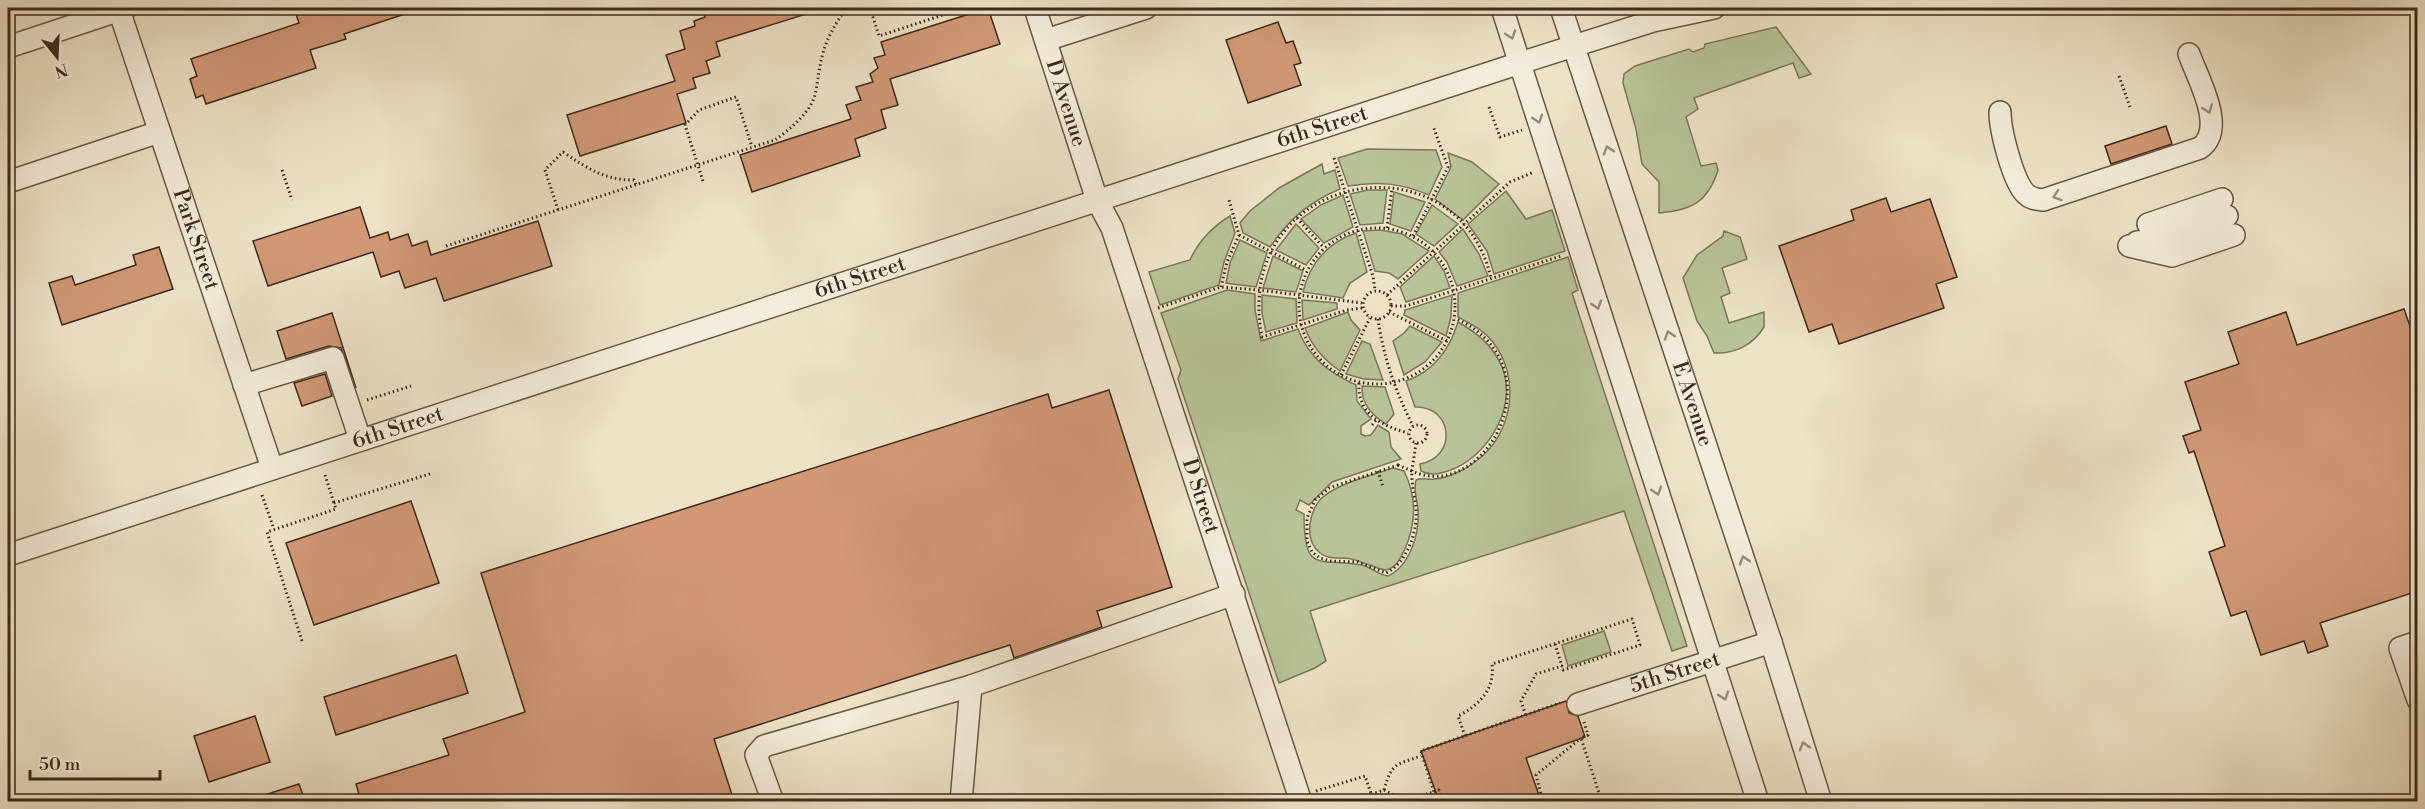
<svg xmlns="http://www.w3.org/2000/svg" width="2425" height="809" viewBox="0 0 2425 809" font-family="'Libre Bodoni',serif">
<rect width="100%" height="100%" fill="#ede2c6"/>
<filter id="stains"><feTurbulence type="fractalNoise" baseFrequency=".00333" numOctaves="4"/><feColorMatrix values="0 0 0 0 .2 0 0 0 0 .09 0 0 0 0 .02 0 0 0 .5 -.17"/></filter>
<radialGradient id="worn" r=".72"><stop offset=".6" stop-color="#630" stop-opacity="0"/><stop offset="1" stop-color="#630" stop-opacity=".3"/></radialGradient>
<!-- green -->
<g fill="#b7c396" stroke="#7a7659" stroke-width="1.5">
<path d="M1776,27L1811,74L1799,78L1793,63L1694,98L1698,109L1686,117L1701,166L1716,163L1718,170C1708,202 1692,210 1659,213V182L1642,164L1636,129L1623,83L1624,74L1635,66L1689,49L1693,52L1704,48L1705,44Z"/>
<path d="M1367,149L1436,150L1442,167L1429,195C1401,183 1378,181 1348,186L1338,158Z"/>
<polygon points="1448,153 1472,162 1499,184 1463,220 1435,199 1451,167"/>
<path d="M1322,164L1324,174L1335,170L1340,189C1309,202 1289,219 1270,247L1243,233L1240,223L1250,211L1279,188Z"/>
<polygon points="1368,190 1387,190 1383,223 1360,225 1350,194"/>
<polygon points="1506,191 1526,219 1552,210 1565,251 1494,274 1487,251 1468,224"/>
<polygon points="1394,192 1425,202 1411,231 1390,224"/>
<polygon points="1343,195 1353,227 1324,243 1301,219 1321,205"/>
<polygon points="1432,205 1458,224 1434,246 1416,234"/>
<path d="M1230,216L1235,233L1224,262L1219,285L1160,305L1149,272L1190,260C1198,242 1213,226 1230,216Z"/>
<polygon points="1296,224 1319,248 1306,265 1276,250"/>
<polygon points="1463,229 1479,254 1488,276 1457,286 1447,262 1439,252"/>
<polygon points="1380,230 1402,234 1429,251 1398,279 1389,273 1375,271 1363,231"/>
<path d="M1724,231L1740,237L1747,259L1722,268L1730,293L1721,297L1729,323L1764,312V327C1753,345 1735,354 1714,353L1707,336L1697,321L1683,278L1697,255L1723,236Z"/>
<path d="M1356,233L1367,272L1350,283L1343,298L1303,292C1310,263 1327,243 1356,233Z"/>
<polygon points="1240,240 1267,253 1256,287 1226,283 1230,263"/>
<polygon points="1273,256 1303,271 1296,292 1263,288"/>
<polygon points="1434,256 1444,271 1450,288 1406,302 1400,287"/>
<path d="M1568,257L1578,290L1572,293L1687,646L1672,651L1624,511L1310,611L1326,661L1315,668L1279,683L1178,379L1181,370L1161,313L1227,290L1255,294V310L1261,341L1298,329C1309,358 1328,372 1356,385L1357,401L1371,419L1361,426V434L1365,436L1371,435L1378,425L1389,432L1391,447L1401,459L1332,482L1309,505L1300,500L1296,510L1304,514C1304,573 1316,558 1362,565C1371,567 1378,575 1388,576C1410,566 1420,533 1418,509C1417,499 1413,489 1416,480C1422,477 1427,480 1434,479C1448,478 1465,470 1476,461C1514,434 1521,376 1492,341C1483,330 1471,324 1458,317V293Z"/>
<polygon points="1262,295 1296,299 1297,323 1266,332 1262,313"/>
<polygon points="1452,295 1451,317 1446,336 1404,315 1405,310"/>
<polygon points="1302,300 1337,303 1337,309 1303,320"/>
<path d="M1348,312L1351,320L1360,330L1340,371C1324,360 1312,347 1305,328Z"/>
<path d="M1458,322C1474,331 1489,342 1498,359C1523,400 1489,458 1448,471C1438,474 1430,476 1421,471L1420,464C1458,457 1453,406 1415,407L1406,381C1433,372 1450,349 1458,322Z"/>
<polygon points="1410,326 1442,342 1425,362 1404,375 1393,341 1404,333"/>
<polygon points="1362,341 1370,344 1383,380 1364,379 1346,374"/>
<path d="M1362,386L1385,387L1394,414L1386,424C1372,415 1361,404 1362,386Z"/>
<path d="M1393,468L1404,471C1417,497 1416,525 1404,551C1400,559 1396,568 1386,570C1382,571 1359,560 1351,559C1341,557 1328,560 1320,553C1303,540 1309,508 1324,496C1340,483 1373,475 1393,468Z"/>
<polygon points="1604,631 1611,652 1568,666 1562,645"/>
</g>
<!-- building -->
<g fill="#d29876" stroke="#3d2a1c" stroke-width="1.5">
<polygon points="294,8 416,8 417,10 344,34 346,39 310,50 316,68 206,104 203,95 196,98 190,79 197,76 191,59 299,23"/>
<polygon points="702,8 816,8 816,11 716,42 720,56 706,61 710,73 693,78 696,88 677,94 686,123 580,156 567,115 675,81 666,55 685,49 680,31 695,26 694,21 705,17"/>
<polygon points="988,8 1000,44 890,79 898,105 881,110 886,128 855,139 860,156 752,192 740,155 851,119 846,105 861,100 856,87 873,82 870,74 878,68 874,58 885,55 881,42"/>
<polygon points="1278,22 1286,43 1293,41 1301,63 1294,65 1301,85 1248,103 1226,40"/>
<polygon points="2166,126 2172,144 2111,164 2105,146"/>
<polygon points="1886,198 1891,212 1930,199 1957,277 1936,284 1944,308 1839,344 1832,324 1809,332 1779,246 1854,220 1851,210"/>
<polygon points="360,207 370,238 388,232 390,240 408,234 412,246 427,241 431,255 538,221 552,266 444,301 436,278 405,288 399,271 381,277 373,252 268,286 253,241"/>
<polygon points="159,247 173,289 62,325 49,283 72,276 75,285 136,265 133,255"/>
<polygon points="2404,309 2418,349 2418,591 2320,623 2328,646 2308,653 2304,641 2261,655 2246,611 2231,616 2209,552 2225,546 2194,451 2189,453 2183,436 2201,430 2185,382 2239,364 2228,332 2286,312 2297,345"/>
<polygon points="332,313 356,388 341,348 329,346 286,359 277,331"/>
<polygon points="325,374 332,396 302,406 294,383"/>
<polygon points="1109,390 1172,587 1097,611 1102,627 1014,658 1010,645 714,739 734,801 361,801 356,784 449,755 443,739 525,712 481,573 1048,394 1052,408"/>
<polygon points="411,501 439,583 314,625 286,543"/>
<polygon points="456,655 468,693 336,735 324,697"/>
<polygon points="1566,701 1569,713 1578,716 1585,737 1526,758 1541,801 1439,801 1421,751"/>
<polygon points="255,716 270,762 209,782 194,736"/>
<polygon points="299,784 305,801 255,801 255,798"/>
</g>
<g fill="none" stroke-linecap="round" stroke-linejoin="round">
<!-- minor casing -->
<g stroke="#695846" stroke-width="24">
<g id="minor">
<path id="s1" d="M1035,8L1097,200L1112,228L1301,802"/>
<polyline points="1502,8 1758,802"/>
<path id="s2" d="M1561,8L1771,642L1821,802"/>
<path id="s3" d="M119,10L272,468"/>
<polyline points="1046,40 1146,8"/>
<polyline points="8,47 126,8"/>
<path d="M2000,112C2000,130 2013,182 2026,194C2031,199 2036,199 2043,200L2200,148C2227,129 2198,79 2189,54"/>
<polyline points="8,182 159,132"/>
<polyline points="2148,224 2222,199"/>
<polyline points="2137,242 2158,240 2227,216"/>
<polyline points="2129,246 2172,256 2234,235"/>
<polyline points="244,385 333,358 360,439"/>
<path id="s4" d="M8,555L1520,63L1653,21L1714,8"/>
<polyline points="2418,642 2400,648 2418,700"/>
<path id="s5" d="M1578,704L1771,642"/>
<polyline points="773,802 756,755 764,746 971,686 1234,594"/>
<polyline points="961,802 971,686"/>
</g>
</g>
<!-- path -->
<g stroke="#3d2a1c" stroke-width="3" stroke-dasharray="1.5 3" stroke-linecap="butt">
<polyline points="870,8 879,36 964,8"/>
<polyline points="2119,76 2130,107"/>
<polyline points="1489,107 1500,137 1522,130"/>
<polyline points="1334,158 1373,276 1375,290"/>
<polyline points="282,170 292,200"/>
<polyline points="703,181 685,125 699,110 736,97 752,147"/>
<path d="M558,210L545,170L563,152C587,168 604,180 634,180L636,185"/>
<polyline points="1297,218 1324,248"/>
<circle cx="1377" cy="306" r="78"/>
<polyline points="1387,228 1392,188"/>
<polyline points="1239,235 1306,270"/>
<polyline points="1413,236 1448,167 1433,126"/>
<path d="M446,246L775,140C789,130 810,113 815,95C818,81 819,67 823,53C827,37 837,22 846,8"/>
<polyline points="1221,287 1227,262 1239,235 1229,200"/>
<circle cx="1377" cy="305" r="14"/>
<polyline points="1387,295 1510,182 1534,172"/>
<polyline points="1391,306 1406,306 1561,256"/>
<polyline points="1158,308 1221,287 1259,290 1362,303"/>
<path d="M1362,308L1347,310L1262,337C1230,172 1457,131 1491,278"/>
<polyline points="1389,312 1447,341"/>
<path d="M1378,319C1383,356 1396,393 1413,426"/>
<polyline points="1341,375 1370,318"/>
<path d="M1359,383C1357,414 1382,426 1408,433"/>
<polyline points="367,400 411,386"/>
<circle cx="1418" cy="434" r="9"/>
<polyline points="1372,425 1376,420"/>
<path d="M1416,443L1412,471C1485,505 1561,366 1455,318"/>
<path d="M1398,465L1412,471C1411,484 1415,496 1416,509C1418,531 1407,563 1386,573L1358,562L1330,561L1320,558L1312,552L1307,541V518L1315,500L1329,488Z"/>
<polyline points="1378,471 1383,487"/>
<polyline points="325,475 334,503"/>
<polyline points="262,495 274,529"/>
<polyline points="302,641 267,532 336,509 334,503 433,473"/>
<polyline points="1555,644 1562,666"/>
<polyline points="1584,722 1588,735 1581,738 1602,802"/>
<path d="M1465,736L1458,716C1479,705 1495,690 1492,664L1632,619L1640,645L1563,670L1562,666L1536,674L1521,701L1526,716"/>
<path d="M1384,790C1392,762 1396,765 1421,756"/>
<polyline points="1316,791 1365,776 1374,802"/>
<polyline points="1434,792 1439,790 1443,802"/>
<polyline points="1350,802 1384,790 1403,800 1434,792 1421,751 1560,703"/>
<polyline points="1543,802 1536,775 1581,738"/>
</g>
<!-- minor -->
<use href="#minor" stroke="#f3ecda" stroke-width="21"/>
</g>
<!-- one-way arrows -->
<defs><path id="oneway-chevron" d="M-2-3.5L2.5 0L-2 3.5" fill="none" stroke-width="1.6" stroke-linecap="round" stroke-linejoin="round" transform="scale(1.5)"/></defs>
<g stroke="#988b7b">
<use href="#oneway-chevron" transform="translate(1511 35) rotate(72)"/>
<use href="#oneway-chevron" transform="translate(2208 109) rotate(70)"/>
<use href="#oneway-chevron" transform="translate(1538 119) rotate(72)"/>
<use href="#oneway-chevron" transform="translate(1608 150) rotate(-108)"/>
<use href="#oneway-chevron" transform="translate(2057 196) rotate(162)"/>
<use href="#oneway-chevron" transform="translate(1597 305) rotate(72)"/>
<use href="#oneway-chevron" transform="translate(1669 335) rotate(-108)"/>
<use href="#oneway-chevron" transform="translate(1657 491) rotate(72)"/>
<use href="#oneway-chevron" transform="translate(1744 560) rotate(-108)"/>
<use href="#oneway-chevron" transform="translate(1724 696) rotate(72)"/>
<use href="#oneway-chevron" transform="translate(1804 746) rotate(-107)"/>
</g>
<g text-anchor="middle" dominant-baseline="central" stroke-width="6" stroke-linejoin="round" paint-order="stroke">
<!-- street labels -->
<g font-size="21" fill="#3d2a1c" stroke="#f3ecda">
<text stroke="none"><textPath href="#s1" startOffset="100">D Avenue</textPath></text>
<text stroke="none"><textPath href="#s4" startOffset="1382">6th Street</textPath></text>
<text stroke="none"><textPath href="#s3" startOffset="242">Park Street</textPath></text>
<text stroke="none"><textPath href="#s4" startOffset="896">6th Street</textPath></text>
<text stroke="none"><textPath href="#s2" startOffset="417">E Avenue</textPath></text>
<text stroke="none"><textPath href="#s4" startOffset="410">6th Street</textPath></text>
<text stroke="none"><textPath href="#s1" startOffset="516">D Street</textPath></text>
<text stroke="none"><textPath href="#s5" startOffset="102">5th Street</textPath></text>
</g>
</g>
<!-- margin -->
<rect width="2425" height="809" fill="none" stroke="#ede2c6" stroke-width="30"/>
<rect x="9" y="9" width="2407" height="791" fill="none" stroke="#3d2a1c" stroke-width="3"/>
<rect x="15" y="15" width="2395" height="779" fill="none" stroke="#3d2a1c" stroke-width="1.5"/>
<!-- north arrow -->
<g transform="translate(57 57) rotate(162)" stroke="#f3ecda" stroke-width="4.5" paint-order="stroke">
<path d="M0-4.5L10 22L0 15L-10 22Z" fill="#3d2a1c"/>
<text y="-9" font-size="16" font-weight="bold" text-anchor="middle" fill="#3d2a1c">N</text>
</g>
<!-- scale -->
<path d="M30 770v9h130v-9" fill="none" stroke="#3d2a1c" stroke-width="3"/>
<text x="39" y="770" font-size="18" fill="#3d2a1c" stroke="#f3ecda" stroke-width="4.5" paint-order="stroke">50 m</text>
<rect width="100%" height="100%" filter="url(#stains)"/>
<rect width="100%" height="100%" fill="url(#worn)"/>
</svg>
